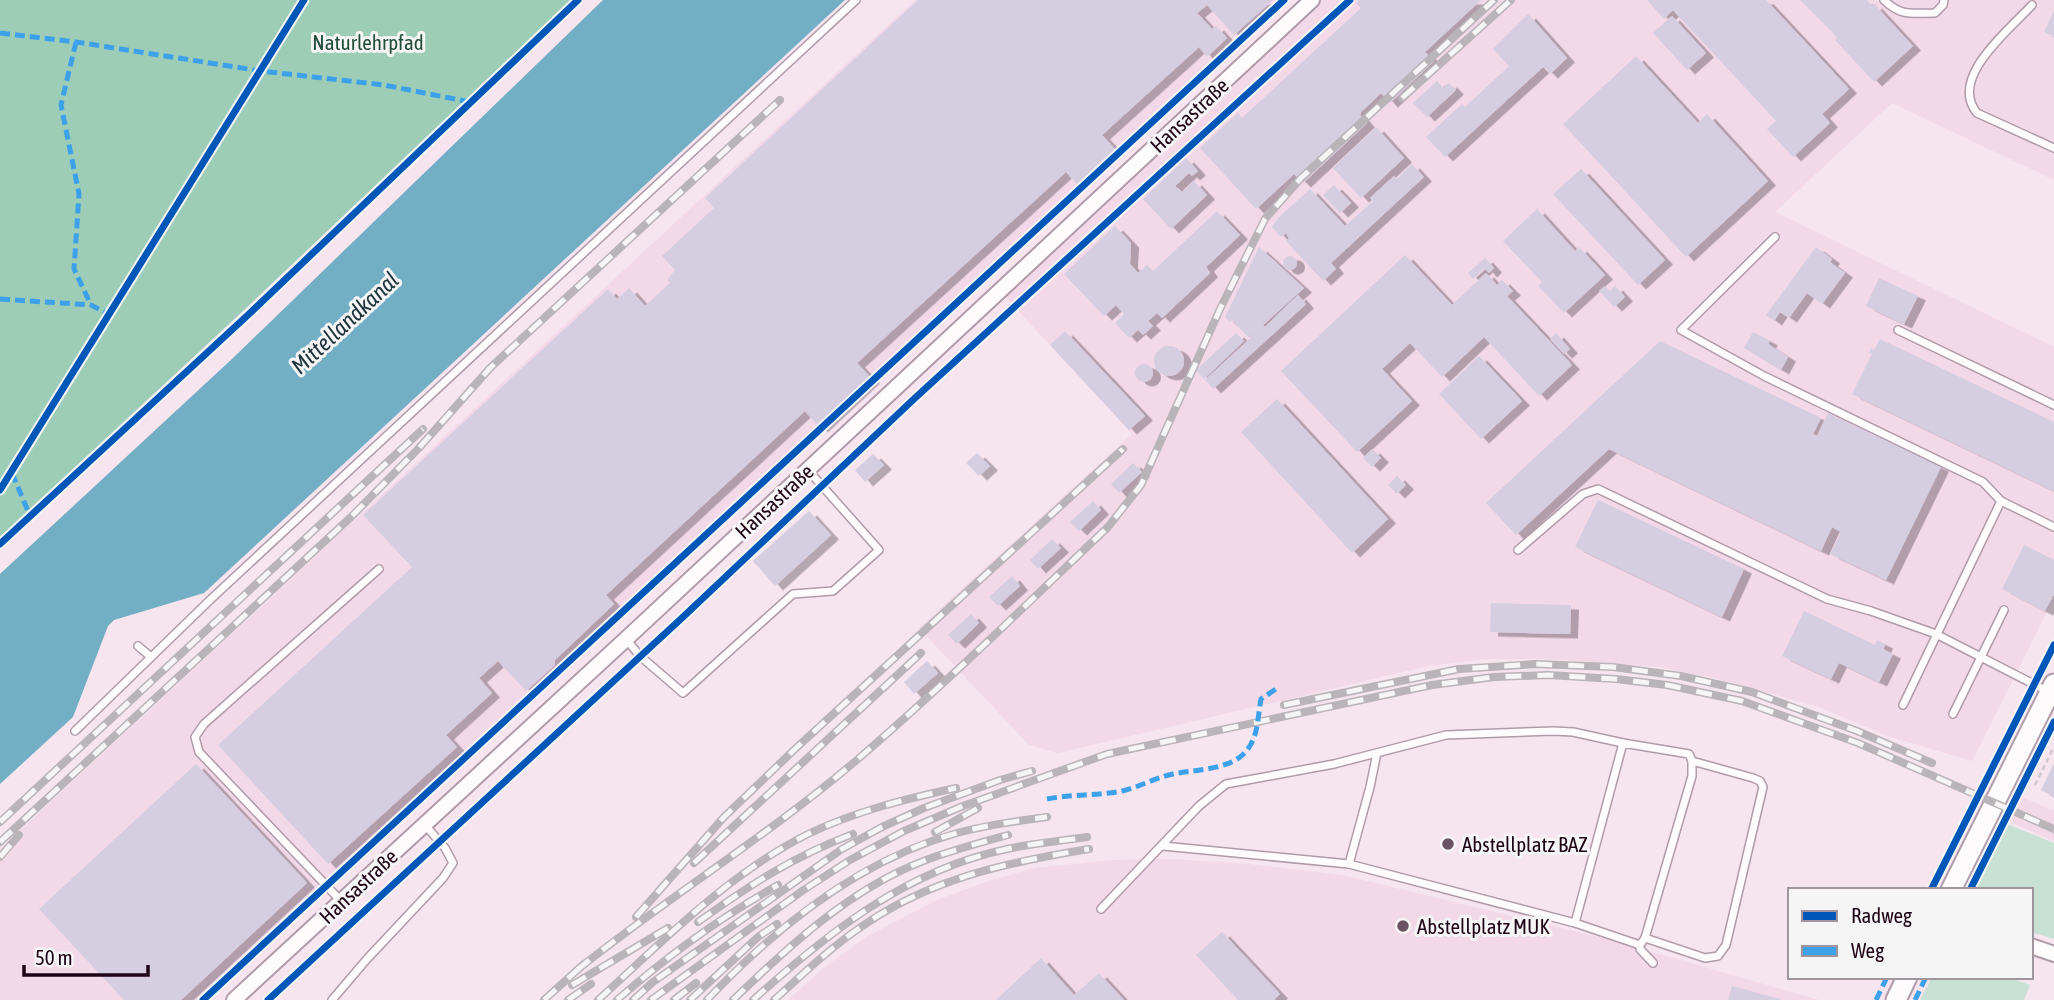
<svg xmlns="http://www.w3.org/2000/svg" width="2054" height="1000" viewBox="0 0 2054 1000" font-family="'Asap Condensed',sans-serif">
<defs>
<filter id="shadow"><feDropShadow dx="8" dy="4.5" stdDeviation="0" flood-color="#0004"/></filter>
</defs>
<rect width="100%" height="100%" fill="#f6e4ef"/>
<!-- built -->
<g fill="#f3d8e8">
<polygon points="915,0 1281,0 197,1000 0,1000 0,849"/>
<polygon points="1312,0 2054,0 2054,180 1892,103 1775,212 2054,347 2054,598 1972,761 1888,736 1816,706 1714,678 1660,667 1548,659 1484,659 1428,666 1058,753 1029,745 919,628 1132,434 1001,292"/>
<polygon points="2015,794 2054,811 2054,841 2003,819"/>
<polygon points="1172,859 1249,864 1342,875 1607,939 1819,1000 788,1000 826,966 868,936 937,900 989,881 1035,868 1112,860"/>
</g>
<!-- green -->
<g fill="#c7e2d4">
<polygon points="2007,824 2054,843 2054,939 2031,932 2031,890 1976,890"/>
<polygon points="1932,977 2007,977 2030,985 2024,1000 1920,1000"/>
</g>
<!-- forest -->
<polygon fill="#9ecdb7" points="0,0 571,0 243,311 0,537"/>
<!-- water -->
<polygon fill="#72aec4" points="603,0 845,0 204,593 114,620 108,626 73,717 0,784 0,574 233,358"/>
<!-- building -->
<g fill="#d5cee1" filter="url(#shadow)">
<polygon points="918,0 1273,0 1234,35 1207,5 1197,13 1212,29 1216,26 1227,38 1207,57 1199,47 1102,135 1115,149 1077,184 1066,172 857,363 872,379 820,428 805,411 606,595 614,604 555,660 555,665 526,691 498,661 479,678 492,693 446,735 457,747 328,864 218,745 412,567 363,515 608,289 617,299 629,288 645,306 670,283 667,280 675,270 662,256 714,208 705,198"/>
<polygon points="1359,0 1481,0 1425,52 1434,61 1390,103 1381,93 1361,112 1360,115 1367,123 1303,183 1294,174 1256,209 1200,148 1238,113 1242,118 1309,56 1361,8 1356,3"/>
<polygon points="1647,0 1766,0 1849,89 1822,114 1830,123 1793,157 1767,129 1776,121 1673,10 1664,19"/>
<polygon points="1800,0 1867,0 1872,6 1874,4 1913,46 1874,82 1835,40 1837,38 1832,32"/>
<polygon points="2054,11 2054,37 2044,32"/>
<polygon points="1528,14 1567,58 1550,74 1543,67 1445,157 1426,137 1462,104 1465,107 1509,66 1493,49"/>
<polygon points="1672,16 1706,53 1687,70 1653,33"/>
<polygon points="1636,56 1698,123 1707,114 1768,181 1686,257 1563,124"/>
<polygon points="1437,81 1443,88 1449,83 1456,90 1427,117 1413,103"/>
<polygon points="1376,127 1404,158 1361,198 1333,168"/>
<polygon points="1186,158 1198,171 1192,176 1189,173 1175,186 1182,192 1194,181 1207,195 1171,229 1143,199"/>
<polygon points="1412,164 1424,177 1331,263 1336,269 1323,281 1286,241 1289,238 1286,233 1281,237 1272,227 1278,218 1310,189 1345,226 1373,201 1370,198 1394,176 1397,179"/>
<polygon points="1581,169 1665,260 1638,285 1553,194"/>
<polygon points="1334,185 1351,203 1340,213 1323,195"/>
<polygon points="1537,209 1575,251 1579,247 1605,275 1564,313 1538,286 1542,282 1503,241"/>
<polygon points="1217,211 1240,235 1206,267 1210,273 1162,318 1157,313 1148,321 1153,326 1143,335 1138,330 1129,338 1115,323 1124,314 1116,305 1104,316 1064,274 1115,226 1131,243 1130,264 1138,273 1147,265 1153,271"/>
<polygon points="1259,247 1304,288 1263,325 1265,327 1298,295 1306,304 1213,389 1205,380 1256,333 1249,338 1232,320 1230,322 1225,317"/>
<polygon points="1816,247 1832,259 1830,262 1845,273 1822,304 1807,293 1789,318 1780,312 1774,321 1766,315"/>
<polygon points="1405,255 1452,305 1486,273 1497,285 1502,280 1513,291 1507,296 1572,365 1539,396 1484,337 1442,377 1410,343 1382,369 1412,401 1357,452 1281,371"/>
<circle cx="1290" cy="263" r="7"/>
<polygon points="1485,258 1494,268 1489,273 1485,268 1473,279 1468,273"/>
<polygon points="1879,278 1918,296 1904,324 1866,306"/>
<polygon points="1605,286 1610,291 1615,286 1625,297 1614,307 1599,291"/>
<polygon points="1065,331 1145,416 1129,430 1050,345"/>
<polygon points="1753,332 1770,341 1768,344 1788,357 1781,370 1744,348"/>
<polygon points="1236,333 1244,341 1204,379 1196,370"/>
<polygon points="1556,333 1570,349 1564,354 1550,339"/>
<polygon points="1880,339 2054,422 2054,491 1852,394 1872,354 1869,353 1871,348 1874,350"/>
<polygon points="1660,341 1821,418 1813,434 1817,436 1828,413 1941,467 1886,580 1830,554 1841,532 1832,527 1821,551 1609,449 1516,535 1486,503"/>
<circle cx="1169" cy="361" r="15"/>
<polygon points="1479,356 1522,401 1481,439 1439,394"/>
<circle cx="1144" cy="373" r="9"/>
<polygon points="1277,399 1388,519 1352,553 1241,432"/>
<polygon points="1372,449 1381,458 1372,467 1363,458"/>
<polygon points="977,453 990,466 979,476 966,463"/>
<polygon points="873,454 884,465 865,482 855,470"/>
<polygon points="1133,463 1142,472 1119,493 1111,484"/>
<polygon points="1397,476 1406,485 1397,494 1388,485"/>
<polygon points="1598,500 1744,569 1722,617 1575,547"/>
<polygon points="1093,501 1101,510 1079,531 1070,522"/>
<polygon points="809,511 831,535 775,586 753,561"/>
<polygon points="1052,539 1061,548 1038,569 1030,560"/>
<polygon points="2024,545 2054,560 2054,594 2045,611 2002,589"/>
<polygon points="1012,576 1020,586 998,606 989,597"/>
<polygon points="1491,603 1571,605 1570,634 1490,632"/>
<polygon points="1804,611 1875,645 1877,640 1885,644 1883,649 1893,654 1879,682 1839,663 1831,679 1782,656"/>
<polygon points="971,614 979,623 957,644 948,635"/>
<polygon points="927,661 938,673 914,694 904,682"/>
<polygon points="2054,763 2054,797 2041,790"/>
<polygon points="196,764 307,883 181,1000 124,1000 39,909"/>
<polygon points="1222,932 1280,994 1274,1000 1238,1000 1196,955"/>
<polygon points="1041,958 1074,995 1099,973 1124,1000 996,1000"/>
<polygon points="1732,986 1780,999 1780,1000 1728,1000"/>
</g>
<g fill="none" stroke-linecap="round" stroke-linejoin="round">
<!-- lane casing -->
<g stroke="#b09ba9" stroke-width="10">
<g id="lane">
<path d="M1884,0C1901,17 1913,13 1935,13L1943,5L1944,0"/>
<path d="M2032,5C2009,30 1948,78 1977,113L2054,148"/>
<polyline points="1775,237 1681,330 1764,376 1983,482 2001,501 2054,527"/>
<polyline points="1898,330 2054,405"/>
<polyline points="1518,550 1583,494 1598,489 1827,599 1871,611 1936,634 2049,692"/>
<polyline points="626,639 640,656 683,693 793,594 833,591 879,550 808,470"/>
<polyline points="138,646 151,657"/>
<polyline points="1903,705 2001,501"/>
<polyline points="1953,714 2004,610"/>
<polyline points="75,731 211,599 856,0"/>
<polyline points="1163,846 1349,864 1575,923"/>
<polyline points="1349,864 1370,787 1377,753"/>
<polyline points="341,901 199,752 195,737 204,724 379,569"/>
<polyline points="1101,909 1199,806 1226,784 1334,764 1446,735 1553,731 1573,732 1623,743"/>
<polyline points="1645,938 1705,958 1718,956 1726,945 1763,787 1760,781 1753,778 1692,761"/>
<polyline points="1640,945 1645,938 1692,776 1692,761 1689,754 1623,743 1575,923 1640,945 1640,949 1653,963"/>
<polyline points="332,1000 367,959 443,878 453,863 445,848 425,825"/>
</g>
</g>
<!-- street casing -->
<g stroke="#b09ba9" stroke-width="18">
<g id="street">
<polyline points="2031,946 2054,954"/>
<polyline points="234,1000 626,639 1312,0"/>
</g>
</g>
<!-- secondary casing -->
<g stroke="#b09ba9" stroke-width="23">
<g id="secondary">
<polyline points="1951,890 2054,684"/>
<polyline points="1896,1000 1907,977"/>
</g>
</g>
<!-- path -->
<polyline stroke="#cfc7cd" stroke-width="2.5" stroke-dasharray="5 3.5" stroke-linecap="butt" points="2035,785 2054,747"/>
<!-- lane -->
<use href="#lane" stroke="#fefbfd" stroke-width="7"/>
<!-- street -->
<use href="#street" stroke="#fefbfd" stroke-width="14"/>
<!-- secondary -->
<use href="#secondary" stroke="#fefbfd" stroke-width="19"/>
<!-- rail casing -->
<g stroke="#b9b4b7" stroke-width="8">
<g id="rail">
<polyline points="1402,98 1511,0"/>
<polyline points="1284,705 1459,669 1536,664 1613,667 1681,676 1752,692 1857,731 1932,763"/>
<polyline points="0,822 423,429"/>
<polyline points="935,832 978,808"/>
<polyline points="0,842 351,517 418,449 490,368 780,100"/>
<polyline points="0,857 19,835"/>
<polyline points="694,863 921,653"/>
<polyline points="636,917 724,817 795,749 1123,449"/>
<path d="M698,922C750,885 792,857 853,834"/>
<path d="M577,970C668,897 769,835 858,759C944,685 1026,605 1108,527L1141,485L1220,309L1265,219L1301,178L1494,0"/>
<polyline points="572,985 668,928"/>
<polyline points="544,1000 584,964"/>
<polyline points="568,1000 591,984"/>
<path d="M598,1000C663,941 728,874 808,834C856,811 905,799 956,788"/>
<path d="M617,1000C666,957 721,917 778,885"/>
<polyline points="633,1000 653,982 842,849 882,827 924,808 1000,780 1032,771"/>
<polyline points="651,1000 802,891 850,860 904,831 963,806 1107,754 1432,685 1494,677 1548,675 1616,679 1667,685 1742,701 1858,743 2054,829"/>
<polyline points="674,1000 696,983"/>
<polyline points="690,1000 758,937 777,924"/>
<path d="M707,1000C776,927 859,860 957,833C987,825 1016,821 1047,817"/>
<path d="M733,1000C788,947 849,890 921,862C949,851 979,843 1008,835"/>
<path d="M753,1000C828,933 906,870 1007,849C1034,843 1061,841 1087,837"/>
<path d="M774,1000C802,975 830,948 861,927C929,879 1008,862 1089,849"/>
</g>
</g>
<!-- rail -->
<use href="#rail" stroke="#f5f5f5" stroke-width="5" stroke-dasharray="16" stroke-linecap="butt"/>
<!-- quiet -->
<g stroke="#3da1ea" stroke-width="5" stroke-dasharray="10 5" stroke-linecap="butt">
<polyline points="0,33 76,42 261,71 384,85 470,102"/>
<polyline points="76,42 61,105 79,194 74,269 91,305"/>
<polyline points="0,299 91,305 108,314"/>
<polyline points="12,473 30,516"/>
<path d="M1047,799C1072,794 1097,796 1122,791C1139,787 1155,778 1173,774C1192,770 1223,770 1240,757C1259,742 1257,720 1261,699L1279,687"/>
<polyline points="1876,1000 1887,977"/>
<polyline points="1915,1000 1926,977"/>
</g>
<!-- cycleway casing -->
<g stroke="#f5f5f5" stroke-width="11">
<g id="cycleway">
<polyline points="0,490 304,0"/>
<polyline points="0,544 249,314 578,0"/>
<polyline points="1931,890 2054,645"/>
<polyline points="1970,890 2054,722"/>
<polyline points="203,1000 1284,0"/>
<polyline points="268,1000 683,617 915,398 1350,0"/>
</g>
</g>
<!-- cycleway -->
<use href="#cycleway" stroke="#0057b8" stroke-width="7"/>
</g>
<!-- markers -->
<g fill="#695262" stroke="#f5f5f5" stroke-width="2.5">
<circle cx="1448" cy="844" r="7"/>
<circle cx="1403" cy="926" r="7"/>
</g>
<g text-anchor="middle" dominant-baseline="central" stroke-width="6" stroke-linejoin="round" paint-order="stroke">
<!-- park labels -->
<g font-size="21" fill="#244e39" stroke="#f5f5f5">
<text x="368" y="42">Naturlehrpfad</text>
</g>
<!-- street labels -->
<g font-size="21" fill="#1d0416" stroke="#f5f5f5">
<text transform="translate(1189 115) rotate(-43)">Hansastraße</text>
<text transform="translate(774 501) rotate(-43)">Hansastraße</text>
<text transform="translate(358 886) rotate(-43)">Hansastraße</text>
</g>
<!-- poi labels -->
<g font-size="21" fill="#1d0416" stroke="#f5f5f5" text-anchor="start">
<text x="1462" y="844">Abstellplatz BAZ</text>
<text x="1417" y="926">Abstellplatz MUK</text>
</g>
<!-- water labels -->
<g font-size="23" font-style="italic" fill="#1d3239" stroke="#f5f5f5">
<text transform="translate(345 323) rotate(-43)">Mittellandkanal</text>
</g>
</g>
<!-- legend -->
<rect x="1788" y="888" width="245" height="91" fill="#f5f5f5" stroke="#9f959c" stroke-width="2"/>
<rect x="1802" y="911" width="35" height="10" fill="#0057b8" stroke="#9f959c" stroke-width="2"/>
<text x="1851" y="923" font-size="21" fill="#1d0416">Radweg</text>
<rect x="1802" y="946" width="35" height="10" fill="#3da1ea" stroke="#9f959c" stroke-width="2"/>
<text x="1851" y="958" font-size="21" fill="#1d0416">Weg</text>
<!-- scale -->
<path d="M24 965v10h124v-10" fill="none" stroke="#1d0416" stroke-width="3.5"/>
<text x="35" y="965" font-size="21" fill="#1d0416" stroke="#f5f5f5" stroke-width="5" paint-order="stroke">50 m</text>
</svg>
